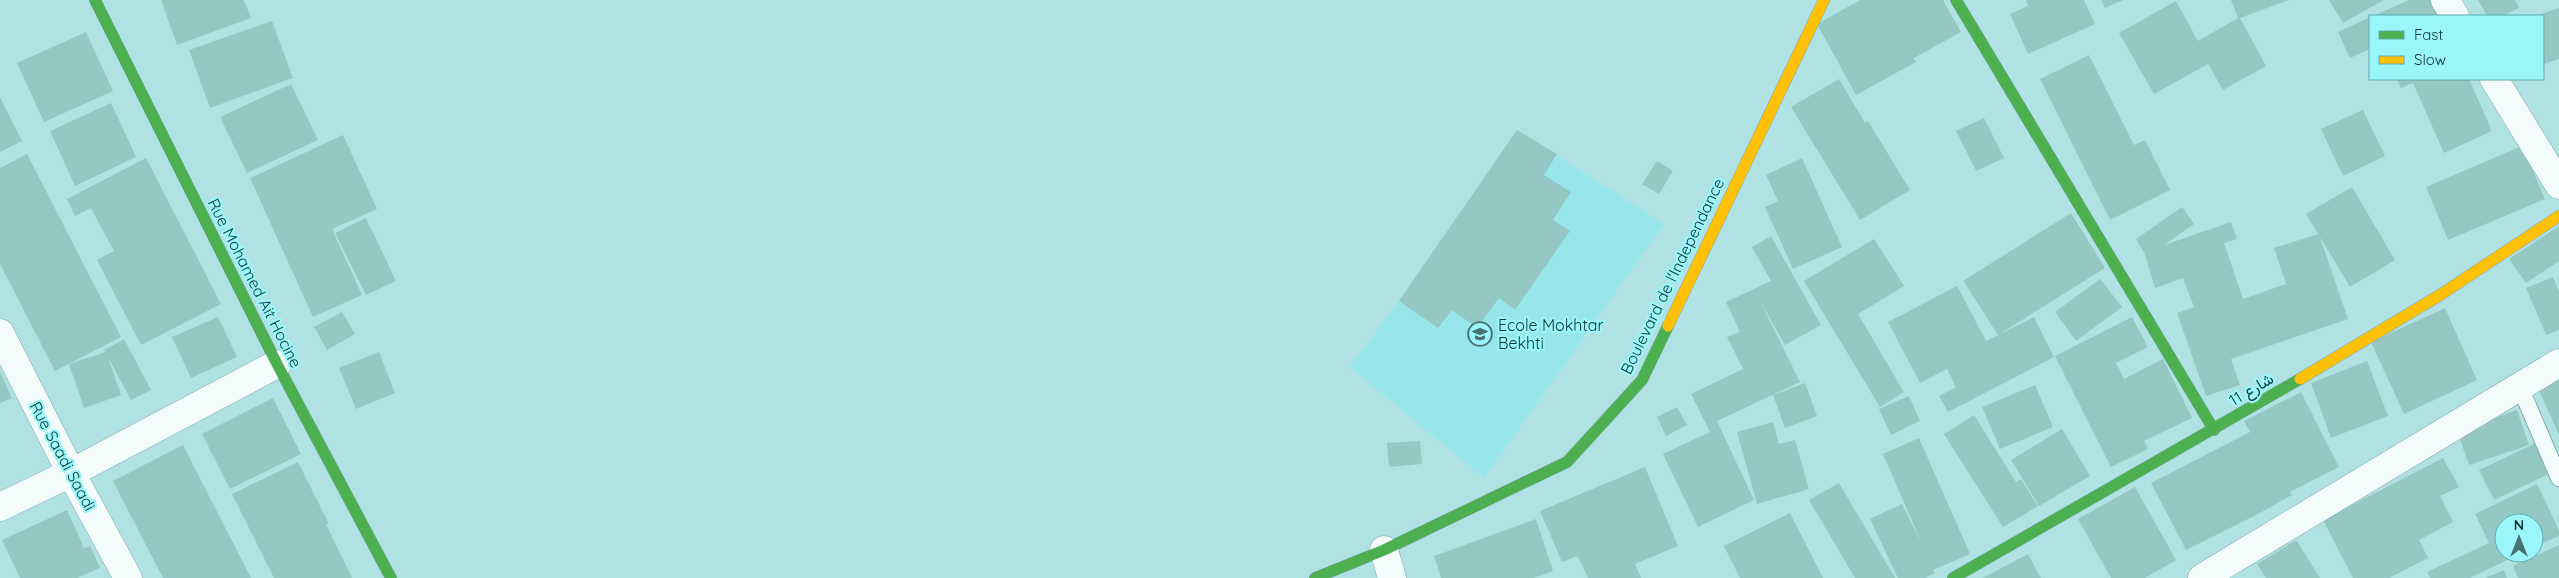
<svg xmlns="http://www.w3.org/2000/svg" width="2559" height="578" viewBox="0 0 2559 578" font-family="Quicksand,Vazirmatn,sans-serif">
<rect width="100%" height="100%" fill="#b0e2e4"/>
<!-- built -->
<polygon fill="#97e7ea" points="1517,130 1664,224 1484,478 1350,367 1399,301"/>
<!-- building -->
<g fill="#95c8c4">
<polygon points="161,0 244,0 251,18 177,45"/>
<polygon points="1860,0 1943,0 1961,32 1914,58 1916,62 1856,95 1817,24"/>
<polygon points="2026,0 2084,0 2095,24 2028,54 2010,14 2028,6"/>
<polygon points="2101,0 2123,0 2105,8"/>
<polygon points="2231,0 2289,0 2240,18 2266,66 2223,90 2208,64 2154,94 2119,33 2176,1 2198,41 2238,18"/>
<polygon points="2329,0 2384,0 2343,23"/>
<polygon points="2409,0 2434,0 2441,16 2373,16"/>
<polygon points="2478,0 2515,0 2519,8 2503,16 2487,16"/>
<polygon points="2559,8 2559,59 2543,64 2543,16 2535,16"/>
<polygon points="2370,17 2370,49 2350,58 2338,32"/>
<polygon points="272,21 293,78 210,108 189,50"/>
<polygon points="86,32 113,91 44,122 17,63"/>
<polygon points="2089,55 2134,145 2145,140 2170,190 2110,220 2040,79"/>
<polygon points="1839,79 1865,123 1868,121 1910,190 1860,220 1791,107"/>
<polygon points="2397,79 2469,79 2492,131 2444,153 2413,83 2401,88"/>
<polygon points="291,84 318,140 247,173 220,117"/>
<polygon points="0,97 22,141 0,152"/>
<polygon points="111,103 136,157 75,186 50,131"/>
<polygon points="2363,110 2385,156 2343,176 2321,129"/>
<polygon points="1984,118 2004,158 1976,171 1956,131"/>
<polygon points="1517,130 1557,154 1544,175 1571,192 1553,220 1570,231 1515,310 1499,298 1477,328 1452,310 1438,328 1399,301"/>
<polygon points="343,135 377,209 332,229 362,295 313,317 250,178"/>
<polygon points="2522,146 2545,199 2448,240 2426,187"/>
<polygon points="27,154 121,337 55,371 0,264 0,168"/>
<polygon points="146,158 221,304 141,345 97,260 114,251 91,208 75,216 67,199"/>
<polygon points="1802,158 1842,247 1793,269 1765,207 1778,201 1766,175"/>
<polygon points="1657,161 1673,171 1659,194 1642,184"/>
<polygon points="2352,187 2395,260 2350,287 2320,237 2348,319 2231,359 2240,385 2206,396 2177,313 2194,307 2183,278 2155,288 2144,252 2136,239 2182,207 2194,224 2164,245 2231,222 2237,239 2224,243 2243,299 2286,284 2274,248 2318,234 2306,214"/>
<polygon points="2071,213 2105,268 1998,335 1963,281"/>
<polygon points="366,218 396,281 366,295 335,233"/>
<polygon points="2559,226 2559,261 2526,283 2509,259"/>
<polygon points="1771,236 1821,325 1785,345 1759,299 1800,382 1717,421 1754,500 1698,527 1663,454 1710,432 1691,394 1743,369 1727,337 1740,332 1726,302 1771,281 1752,247"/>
<polygon points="1874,239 1904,286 1858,314 1904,392 1880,407 1804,281"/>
<polygon points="2553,277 2559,292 2559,330 2546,335 2526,288"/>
<polygon points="2100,279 2122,307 2076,341 2055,312"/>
<polygon points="1957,286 1986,341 2034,317 2054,357 1948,412 1939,396 1956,387 1947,369 1920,383 1888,322"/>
<polygon points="2445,308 2477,380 2404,414 2371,342"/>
<polygon points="342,312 355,334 327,350 314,327"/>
<polygon points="218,317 237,357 191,378 172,337"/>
<polygon points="2132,317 2148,347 2116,363 2124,379 2163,359 2192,418 2144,441 2148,449 2111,467 2055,356"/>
<polygon points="124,339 151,390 131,400 108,357 121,395 84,408 69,364 105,352 104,350"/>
<polygon points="379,352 395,393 356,409 339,368"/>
<polygon points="2367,361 2388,416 2331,438 2311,383"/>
<polygon points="0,372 12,398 0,403"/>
<polygon points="2559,376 2559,435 2537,386"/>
<polygon points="1805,383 1817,416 1785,428 1773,395"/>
<polygon points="2035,385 2053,427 2000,449 1982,407"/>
<polygon points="2301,392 2339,467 2290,492 2292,495 2258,514 2186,550 2151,483 2250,432 2244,421"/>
<polygon points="1909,396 1920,421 1891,435 1879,409"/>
<polygon points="273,398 301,454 230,489 202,434"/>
<polygon points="1677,407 1687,425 1666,436 1657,417"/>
<polygon points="2517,410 2529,445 2469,465 2457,431"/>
<polygon points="1974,415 2016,482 2021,479 2038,506 2003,527 1944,434"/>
<polygon points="1773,422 1779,444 1795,440 1809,489 1757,504 1737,432"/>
<polygon points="2062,429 2090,476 2039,506 2011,460"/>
<polygon points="1919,438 1970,554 1933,570 1935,573 1925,578 1898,578 1870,519 1902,504 1922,544 1883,454"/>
<polygon points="1420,441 1422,464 1389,467 1387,443"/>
<polygon points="2536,443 2551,473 2494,500 2479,470"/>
<polygon points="183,445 251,578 163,578 113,481"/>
<polygon points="2443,458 2459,487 2440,496 2453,522 2419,540 2428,558 2389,578 2353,578 2323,520"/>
<polygon points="298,462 329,524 326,524 352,578 274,578 232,494"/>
<polygon points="1645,467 1678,546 1635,564 1641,578 1588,578 1578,556 1562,562 1540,511"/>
<polygon points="1839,483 1895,578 1855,578 1809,500"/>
<polygon points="2537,484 2559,530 2559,536 2534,547 2534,523 2504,523 2504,553 2522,553 2470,578 2430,578 2427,572 2489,543 2475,514"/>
<polygon points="2135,487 2176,560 2145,578 2111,578 2078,519"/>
<polygon points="67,510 84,548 90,546 100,568 77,578 20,578 2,540"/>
<polygon points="1790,513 1823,578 1740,578 1724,546"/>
<polygon points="1536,519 1553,571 1534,578 1441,578 1434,556"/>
<polygon points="2296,540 2320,578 2266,578 2257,564"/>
<polygon points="2559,545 2559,578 2518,578 2513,566"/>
<polygon points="2028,554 2041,578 1983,578"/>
<polygon points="2504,570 2507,578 2485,578"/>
</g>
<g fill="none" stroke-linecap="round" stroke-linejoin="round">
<!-- lane casing -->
<g stroke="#81aaac" stroke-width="18">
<polyline id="lane" points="2520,387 2559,478"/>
</g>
<!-- street casing -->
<g stroke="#81aaac" stroke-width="29">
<g id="street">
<polyline points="2445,0 2455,16"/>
<polyline points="2494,79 2559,185"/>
<polyline points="0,333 71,473 128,578"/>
<polyline points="0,507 71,473 277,364"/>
<polyline points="1384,550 1392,578"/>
<polyline points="2202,578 2559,363"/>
</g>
</g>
<!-- fast casing -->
<g stroke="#81aaac" stroke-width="12">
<g id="fast">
<polyline points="95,0 277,364 391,578"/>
<polyline points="1956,0 2214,430"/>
<polyline points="1315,578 1384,550 1567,462 1642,380 1668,326"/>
<polyline points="1953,578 2300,379"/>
</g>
</g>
<!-- slow casing -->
<g stroke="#81aaac" stroke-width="12">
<g id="slow">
<polyline points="1668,326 1824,0"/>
<polyline points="2300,379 2440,295 2559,216"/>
</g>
</g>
<!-- lane -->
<use href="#lane" stroke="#f3fbfb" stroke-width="16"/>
<!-- street -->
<use href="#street" stroke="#f3fbfb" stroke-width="28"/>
<!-- fast -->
<use href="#fast" stroke="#4caf50" stroke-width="11"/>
<!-- slow -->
<use href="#slow" stroke="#ffc107" stroke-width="11"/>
</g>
<!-- icons -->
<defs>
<g id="school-ring" transform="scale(1.25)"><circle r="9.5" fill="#9af6fa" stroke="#467274" stroke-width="1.5"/><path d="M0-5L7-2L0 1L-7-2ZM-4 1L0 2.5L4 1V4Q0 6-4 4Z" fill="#467274"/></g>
</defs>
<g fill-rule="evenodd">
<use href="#school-ring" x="1480" y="334"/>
</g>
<g text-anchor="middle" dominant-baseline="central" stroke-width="4.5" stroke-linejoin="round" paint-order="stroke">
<!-- street labels -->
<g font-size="16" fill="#0d3638" stroke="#9af6fa">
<text transform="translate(1672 276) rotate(-64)">Boulevard de l'Independance</text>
<text transform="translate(255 283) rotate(63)">Rue Mohamed Ait Hocine</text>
<text transform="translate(2251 389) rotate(-31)">شارع 11</text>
<text transform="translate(63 456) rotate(62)">Rue Saadi Saadi</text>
</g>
<!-- poi labels -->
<g font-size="16" fill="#0d3638" stroke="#9af6fa" text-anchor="start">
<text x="1498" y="325">Ecole Mokhtar<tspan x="1498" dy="18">Bekhti</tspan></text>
</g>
</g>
<!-- legend -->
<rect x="2369" y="15" width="175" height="65" fill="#9af6fa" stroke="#62a9ac"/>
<rect x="2379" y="31" width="25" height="8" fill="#4caf50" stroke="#62a9ac"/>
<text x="2414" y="40" font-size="15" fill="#0d3638">Fast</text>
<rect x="2379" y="56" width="25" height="8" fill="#ffc107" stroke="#62a9ac"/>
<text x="2414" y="65" font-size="15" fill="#0d3638">Slow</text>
<!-- north arrow -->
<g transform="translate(2519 538)"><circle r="24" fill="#9af6fa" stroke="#62a9ac"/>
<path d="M0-4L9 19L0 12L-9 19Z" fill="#467274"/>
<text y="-8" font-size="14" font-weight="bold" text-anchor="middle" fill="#0d3638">N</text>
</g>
</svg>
